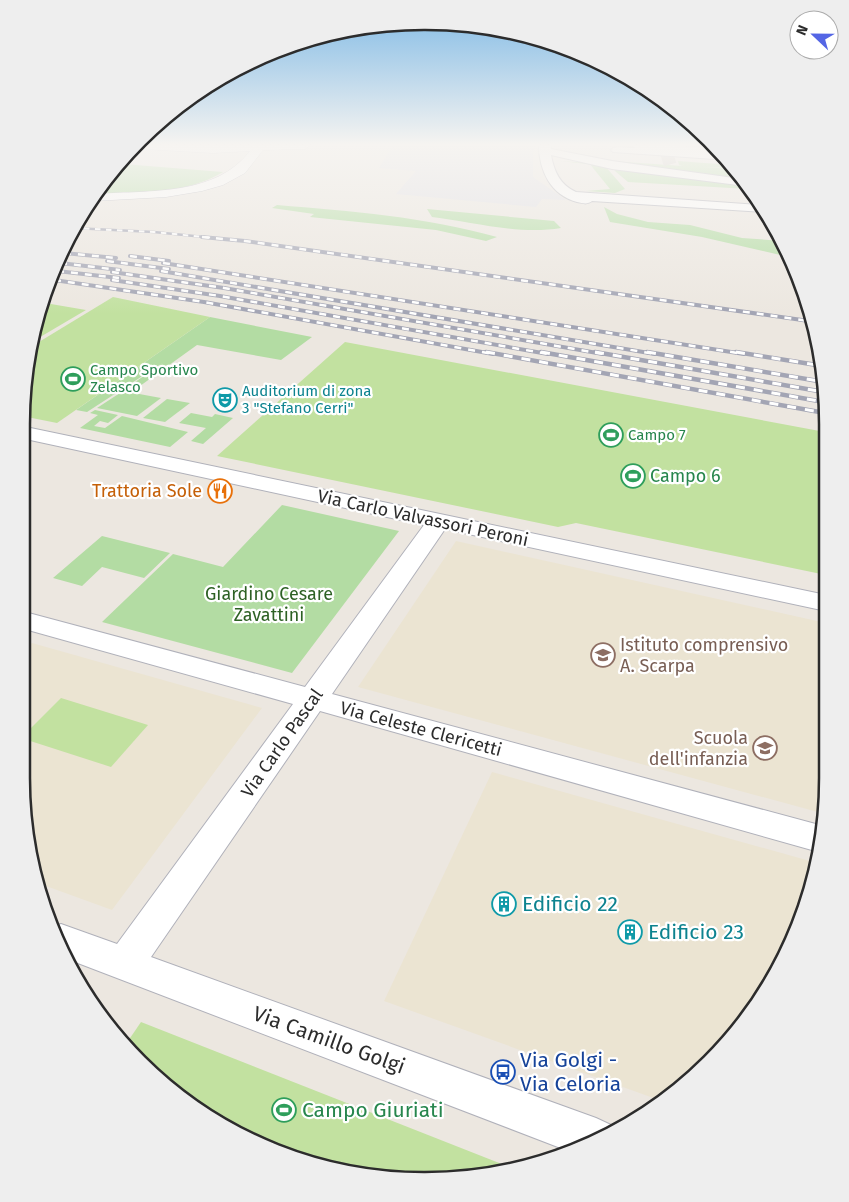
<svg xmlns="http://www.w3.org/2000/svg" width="849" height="1202" viewBox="0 0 849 1202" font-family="'Fira Sans',sans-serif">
<rect width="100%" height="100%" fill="#ece7e0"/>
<!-- industrial -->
<polygon fill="#e1e0e5" points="393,145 533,145 533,177 566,200 542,199 536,207 396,194 416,171 379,168"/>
<!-- education -->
<g fill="#ebe4d2">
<polygon points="456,541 826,623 827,804 825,814 358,687"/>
<polygon points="32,643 262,708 112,910 35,882 21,777 21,653"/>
<polygon points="492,772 817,863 814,882 786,956 744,1023 690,1081 659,1100 384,1001"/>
</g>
<!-- green -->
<g fill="#b3dca3">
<polygon points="560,161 605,166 625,189 615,193 586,191 610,189 589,163"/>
<polygon points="611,161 683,166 679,165 678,161 732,165 734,168 703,167 735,169 748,189 628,182 615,171"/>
<path d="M123,164L223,172C187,194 140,192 99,196Z"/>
<path d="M277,205C350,211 426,217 497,237L486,241L436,230L310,217L314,214L272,208Z"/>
<polygon points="604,207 617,214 648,222 690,225 742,238 783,241 789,257 702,237 610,222"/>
<path d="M427,209L554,221L561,228C519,235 473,222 432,217Z"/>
<polygon points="210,317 312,337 281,360 197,345 133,391 125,389 164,362 87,412 76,410"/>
<polygon points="123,391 161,398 137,416 97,408"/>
<polygon points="167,399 190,403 165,422 143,418"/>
<polygon points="95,410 118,415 108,423 100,421 94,426 105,428 122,416 188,432 170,447 80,428 98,415 90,413"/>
<polygon points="191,413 212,417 215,414 233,418 203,444 191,441 206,428 179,423"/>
<polygon points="282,505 399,531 292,673 102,622 173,554 223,567"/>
<polygon points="102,536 170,553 144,578 102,567 82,586 53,578"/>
</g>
<!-- pitch -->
<g fill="#c2e1a0">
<polygon points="113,297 210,317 57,423 22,416 29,348"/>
<polygon points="45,303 86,310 30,343"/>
<polygon points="345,342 825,432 826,575 576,523 558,527 217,456"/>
<polygon points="61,698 148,725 111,767 21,738"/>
<polygon points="141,1022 512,1168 477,1177 346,1173 246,1139 159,1081 126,1044"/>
</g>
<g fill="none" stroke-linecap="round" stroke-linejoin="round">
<!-- street-tunnel -->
<polyline stroke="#c6c2bc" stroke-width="13" stroke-dasharray="13 6" stroke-linecap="butt" points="662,160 676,156"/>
<!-- street casing -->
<g stroke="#b0b1ba" stroke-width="2">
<g id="street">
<path d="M539,145H551V149L612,161L741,179L746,186L612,169L551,155C554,171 560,185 576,192L759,205L764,212L592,201C587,205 583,203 577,202C551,195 539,171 539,145Z"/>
<polygon points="617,147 722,153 729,160 613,152 611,150 613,148"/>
<polygon points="21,426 826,595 826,611 445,529 332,694 823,826 819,852 320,711 151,957 596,1118 611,1125 613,1129 579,1150 571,1152 70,960 55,926 61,924 117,944 293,704 21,628 21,611 305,687 424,525 21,438"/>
</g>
</g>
<!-- secondary casing -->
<g stroke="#b0b1ba" stroke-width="1">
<g id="secondary">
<path d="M139,145H311L305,149L263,150L245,173L223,185L202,191L166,197L93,201L99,194C150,190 216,196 250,151L213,153L142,149L138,148Z"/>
<polygon points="631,145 715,147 722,154 637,149"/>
</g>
</g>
<!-- street -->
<use href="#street" fill="#fff" fill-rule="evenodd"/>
<!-- secondary -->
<use href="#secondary" fill="#fff" fill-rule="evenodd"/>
<!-- rail-far2 casing -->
<g stroke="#a3a5b4" stroke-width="2.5">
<polyline id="rail-far2" points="73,228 154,232 214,238"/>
</g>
<!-- rail-far1 casing -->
<g stroke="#a3a5b4" stroke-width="4">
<g id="rail-far1">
<polyline points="202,237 245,241 809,321"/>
<polyline points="64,253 116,258"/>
<polyline points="130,256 169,261"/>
<polyline points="107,261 169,269"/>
<polyline points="60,263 120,270"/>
<polyline points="163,263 744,354"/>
<polyline points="57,271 119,278"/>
<polyline points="161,271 655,354"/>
<polyline points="112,272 224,288 603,354"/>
<polyline points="54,280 204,302 493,354"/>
<polyline points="112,280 220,296 548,354"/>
</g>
</g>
<!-- rail casing -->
<g stroke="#a3a5b4" stroke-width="4.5">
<g id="rail">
<polyline points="486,352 825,413"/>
<polyline points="541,352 824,402"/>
<polyline points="595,352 824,392"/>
<polyline points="647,352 824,382"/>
<polyline points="736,352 823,366"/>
</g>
</g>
<!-- rail-far2 -->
<use href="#rail-far2" stroke="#fff" stroke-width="2" stroke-dasharray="5.5" stroke-linecap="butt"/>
<!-- rail-far1 -->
<use href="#rail-far1" stroke="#fff" stroke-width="2.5" stroke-dasharray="7" stroke-linecap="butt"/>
<!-- rail -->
<use href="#rail" stroke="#fff" stroke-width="3" stroke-dasharray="9" stroke-linecap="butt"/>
</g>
<!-- sky -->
<linearGradient id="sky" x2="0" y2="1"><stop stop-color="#7eb9e5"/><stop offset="0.46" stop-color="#f6f4f1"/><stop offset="1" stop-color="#f6f4f1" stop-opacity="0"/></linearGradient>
<rect width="849" height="314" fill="url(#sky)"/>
<!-- icons -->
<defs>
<g id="stadium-ring" transform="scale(1.25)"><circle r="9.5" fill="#fff" stroke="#2e9e5b" stroke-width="1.5"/><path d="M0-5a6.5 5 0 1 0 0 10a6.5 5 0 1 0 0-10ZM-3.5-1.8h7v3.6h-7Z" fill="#2e9e5b"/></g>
<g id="theatre-ring" transform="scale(1.25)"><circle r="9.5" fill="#fff" stroke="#0f9aa8" stroke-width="1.5"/><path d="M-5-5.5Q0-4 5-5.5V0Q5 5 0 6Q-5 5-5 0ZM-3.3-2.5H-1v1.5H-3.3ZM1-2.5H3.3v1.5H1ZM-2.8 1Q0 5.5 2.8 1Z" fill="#0f9aa8"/></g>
<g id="restaurant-ring" transform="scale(1.25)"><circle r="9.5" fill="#fff" stroke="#e8710a" stroke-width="1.5"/><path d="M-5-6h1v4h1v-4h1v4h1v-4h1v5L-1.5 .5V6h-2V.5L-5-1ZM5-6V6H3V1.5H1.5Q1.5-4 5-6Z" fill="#e8710a"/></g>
<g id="school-ring" transform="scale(1.25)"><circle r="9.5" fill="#fff" stroke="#8d6e63" stroke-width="1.5"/><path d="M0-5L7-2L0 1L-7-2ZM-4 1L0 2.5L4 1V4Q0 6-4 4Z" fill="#8d6e63"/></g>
<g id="building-ring" transform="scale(1.25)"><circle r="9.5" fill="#fff" stroke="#0f9aa8" stroke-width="1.5"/><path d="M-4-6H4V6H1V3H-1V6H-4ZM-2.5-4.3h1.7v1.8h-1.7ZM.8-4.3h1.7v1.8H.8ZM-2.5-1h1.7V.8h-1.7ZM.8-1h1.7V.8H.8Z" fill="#0f9aa8"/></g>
<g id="bus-ring" transform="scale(1.25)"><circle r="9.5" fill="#fff" stroke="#1a4fb4" stroke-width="1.5"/><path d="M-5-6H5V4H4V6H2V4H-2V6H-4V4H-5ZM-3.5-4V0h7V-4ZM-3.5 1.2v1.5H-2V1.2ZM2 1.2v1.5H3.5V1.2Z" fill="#1a4fb4"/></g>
</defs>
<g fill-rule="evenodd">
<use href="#stadium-ring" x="73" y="379"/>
<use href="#theatre-ring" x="225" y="400"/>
<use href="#stadium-ring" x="611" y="435"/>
<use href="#stadium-ring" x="633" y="476"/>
<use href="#restaurant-ring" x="220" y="491"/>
<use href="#school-ring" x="603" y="655"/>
<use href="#school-ring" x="765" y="748"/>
<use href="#building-ring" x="504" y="904"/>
<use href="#building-ring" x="630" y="932"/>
<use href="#bus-ring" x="503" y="1072"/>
<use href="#stadium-ring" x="284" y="1110"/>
</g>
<g text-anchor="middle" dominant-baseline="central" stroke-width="4.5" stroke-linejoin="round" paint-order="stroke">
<!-- far-leisure labels -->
<g font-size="15" fill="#27864d" stroke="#fff" text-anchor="start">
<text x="90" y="370">Campo Sportivo<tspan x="90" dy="17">Zelasco</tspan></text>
<text x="628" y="435">Campo 7</text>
</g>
<!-- far-culture labels -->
<g font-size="15" fill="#0d838f" stroke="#fff" text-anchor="start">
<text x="242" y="391">Auditorium di zona<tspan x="242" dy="17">3 "Stefano Cerri"</tspan></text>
</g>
<!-- leisure labels -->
<g font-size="18" fill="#27864d" stroke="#fff" text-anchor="start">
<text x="650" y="476">Campo 6</text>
</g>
<!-- food labels -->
<g font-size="18" fill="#c56008" stroke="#fff" text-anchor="end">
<text x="202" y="491">Trattoria Sole</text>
</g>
<!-- street labels -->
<g font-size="18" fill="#2c2c2c" stroke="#fff">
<text transform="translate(423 518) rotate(12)">Via Carlo Valvassori Peroni</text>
<text transform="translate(421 729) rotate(15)">Via Celeste Clericetti</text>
<text transform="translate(282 743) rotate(-55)">Via Carlo Pascal</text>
</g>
<!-- park labels -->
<g font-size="18" fill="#2d6124" stroke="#fff">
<text x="269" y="594">Giardino Cesare<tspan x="269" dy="21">Zavattini</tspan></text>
</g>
<!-- education labels -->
<g font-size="18" fill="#785e54" stroke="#fff" text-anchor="start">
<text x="620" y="645">Istituto comprensivo<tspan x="620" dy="21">A. Scarpa</tspan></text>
<text x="748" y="738" text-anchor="end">Scuola<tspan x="748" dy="21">dell'infanzia</tspan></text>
</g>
<!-- near-culture labels -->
<g font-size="21" fill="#0d838f" stroke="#fff" text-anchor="start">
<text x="522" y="904">Edificio 22</text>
<text x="648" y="932">Edificio 23</text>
</g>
<!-- near-street labels -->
<g font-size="21" fill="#2c2c2c" stroke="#fff">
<text transform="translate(329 1040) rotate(20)">Via Camillo Golgi</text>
</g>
<!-- near-transit labels -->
<g font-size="21" fill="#164399" stroke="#fff" text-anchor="start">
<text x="520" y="1060">Via Golgi -<tspan x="520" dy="24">Via Celoria</tspan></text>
</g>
<!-- near-leisure labels -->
<g font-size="21" fill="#27864d" stroke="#fff" text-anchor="start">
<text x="302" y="1110">Campo Giuriati</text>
</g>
</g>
<!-- crop -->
<path d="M0 0H849V1202H0ZM424 30H425A394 394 0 0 1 819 424V778A394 394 0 0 1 425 1172H424A394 394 0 0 1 30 778V424A394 394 0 0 1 424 30Z" fill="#eee" fill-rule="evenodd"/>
<path fill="none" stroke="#2c2c2c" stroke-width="2.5" d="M424 30H425A394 394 0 0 1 819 424V778A394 394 0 0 1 425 1172H424A394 394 0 0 1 30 778V424A394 394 0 0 1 424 30Z"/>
<!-- north arrow -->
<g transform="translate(814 35) rotate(292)"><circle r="24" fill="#ffffff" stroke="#ababab"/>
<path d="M0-4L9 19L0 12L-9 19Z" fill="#5466e5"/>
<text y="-8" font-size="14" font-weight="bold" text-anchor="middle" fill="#2c2c2c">N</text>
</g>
</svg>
